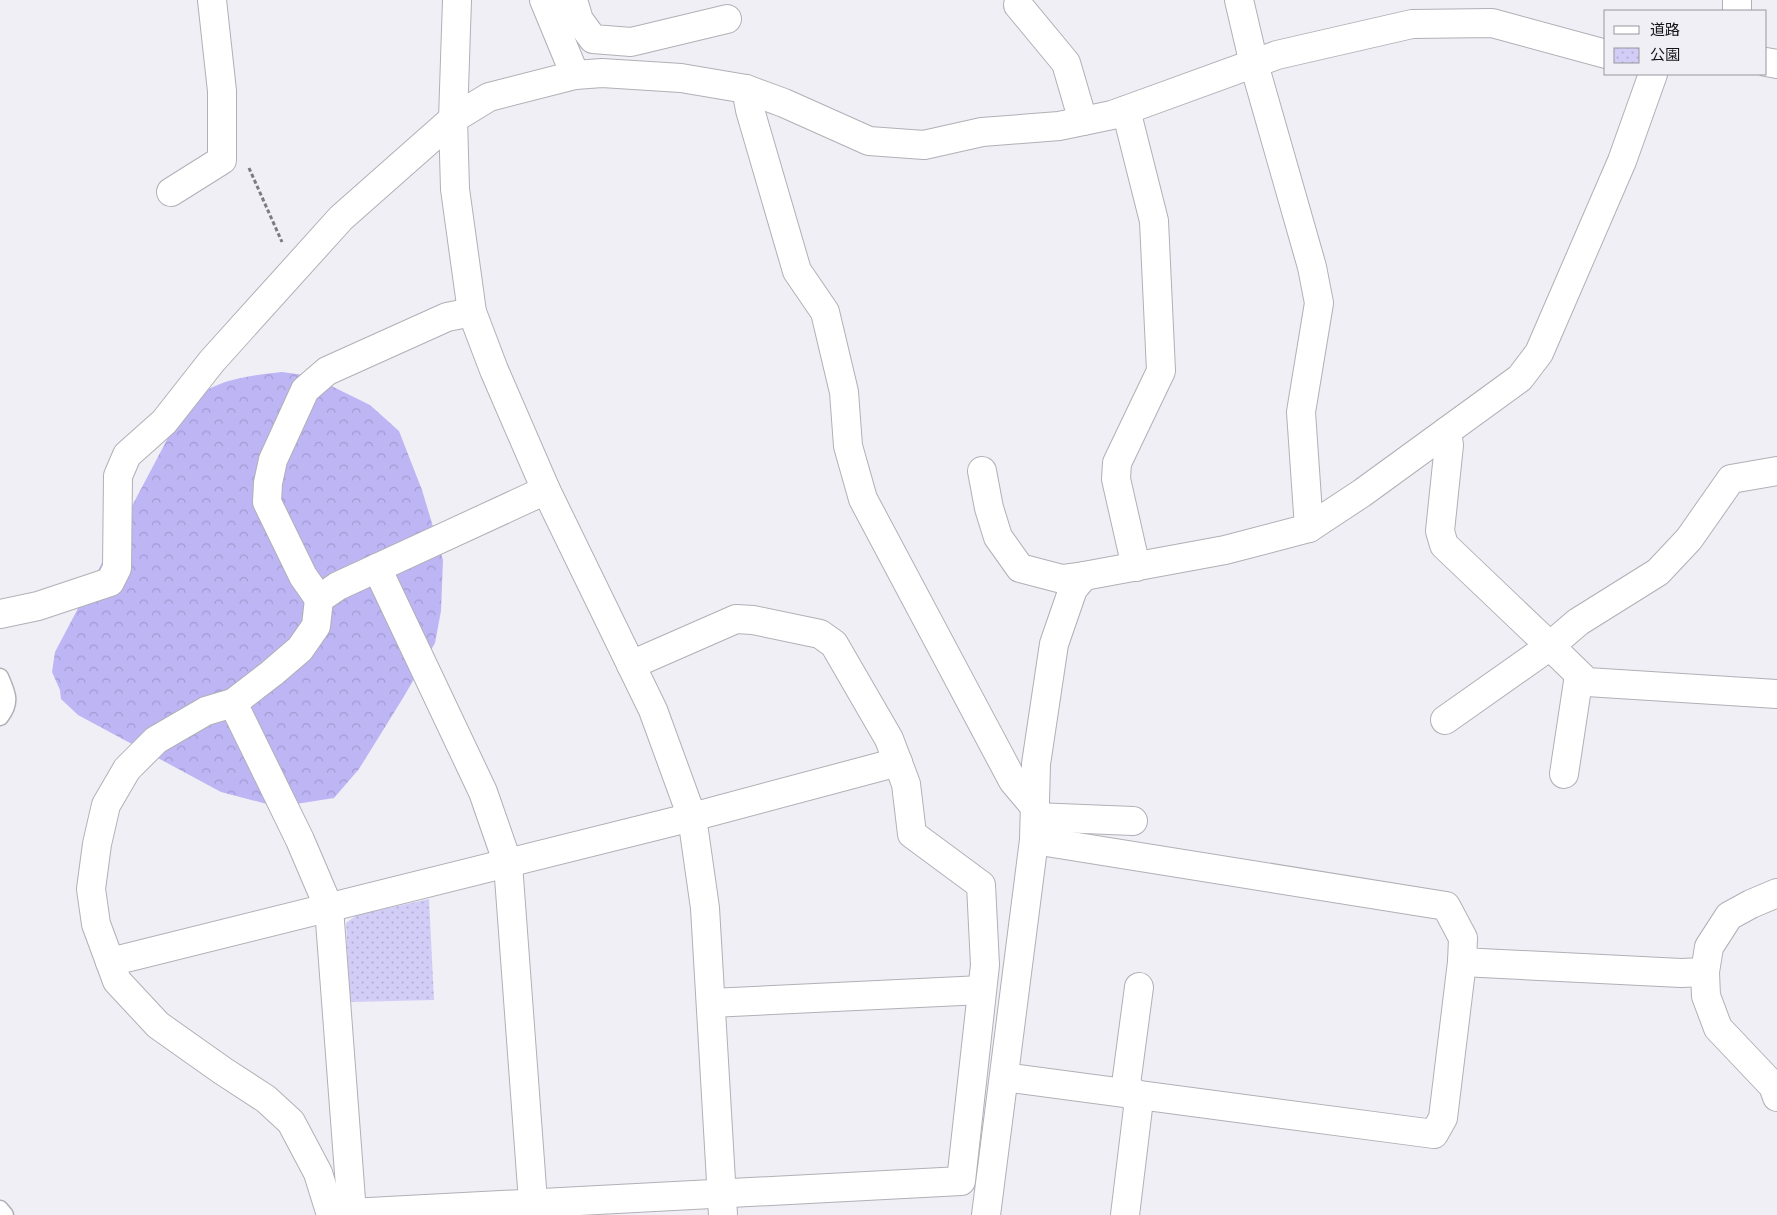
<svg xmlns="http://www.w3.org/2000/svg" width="1777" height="1215" viewBox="0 0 1777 1215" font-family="Rubik,'Noto Sans JP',sans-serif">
<defs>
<pattern id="forest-crowns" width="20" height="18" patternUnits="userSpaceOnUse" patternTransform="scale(1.25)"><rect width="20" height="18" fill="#beb5f5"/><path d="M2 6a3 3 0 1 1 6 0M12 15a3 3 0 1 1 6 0" fill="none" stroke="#a29bd1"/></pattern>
<pattern id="park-dots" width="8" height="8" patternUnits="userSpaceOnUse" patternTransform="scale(1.25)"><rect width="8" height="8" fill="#d2cdf7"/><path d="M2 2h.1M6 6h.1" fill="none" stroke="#b3afd3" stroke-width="1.8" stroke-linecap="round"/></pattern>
</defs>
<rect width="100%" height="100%" fill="#f0eff6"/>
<!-- forest -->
<path fill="url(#forest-crowns)" d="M282,372L311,376L370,405L399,431L422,490L443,560L441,611L435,643L403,698L359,769L334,798L296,804H267L221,792L78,715L61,699L60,690L52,672L55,652L180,415C186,409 192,401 199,395C222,378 255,375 282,372Z"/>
<!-- park -->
<polygon fill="url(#park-dots)" points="429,899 434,1000 350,1002 346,923 357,915"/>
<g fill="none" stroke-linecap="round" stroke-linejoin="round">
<!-- lane casing -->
<g stroke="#b0b0b6" stroke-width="19">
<g id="lane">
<path d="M0,677C7,693 12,702 0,717"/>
<polyline points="0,1209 5,1215"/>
</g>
</g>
<!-- street casing -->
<g stroke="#b0b0b6" stroke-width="30">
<g id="street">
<polyline points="457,0 453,119 455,189 472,312 494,370 546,490 653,710 692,817 705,908 723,1215"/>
<polyline points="544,0 575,75"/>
<polyline points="573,0 579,20 593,39 631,42 727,19"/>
<polyline points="1239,0 1254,64 1312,267 1319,303 1301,412 1309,528"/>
<polyline points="1018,5 1066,63 1083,121"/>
<polyline points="1737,11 1737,0"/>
<polyline points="1766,62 1777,64"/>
<polyline points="746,89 750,110 797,271 825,312 844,392 848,446 863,499 1013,781 1035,807"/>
<polyline points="1126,110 1154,221 1161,371 1117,463 1116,479 1136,567"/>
<polyline points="171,192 222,160 222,91 212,0"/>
<polyline points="982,471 989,508 998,537 1020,568 1062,579 1084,576"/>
<polyline points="1777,471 1731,479 1689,539 1658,572 1578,622 1550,646 1587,682 1777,694"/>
<polyline points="377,568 483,792 508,864 534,1215"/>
<polyline points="319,599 303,576 267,502 268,483 273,460 305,390 327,371 447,317 472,312"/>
<polyline points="0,614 38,606 110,582 117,568 118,476 127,455 164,422 212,361 341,218 453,119 489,97 575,75 602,73 681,78 746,89 784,103 869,141 924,145 982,132 1059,126 1112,115 1277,55 1412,24 1492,23 1606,54"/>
<polyline points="233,703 206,711 156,740 127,769 106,805 97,844 91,889 96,924 117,981 158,1025 223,1071 266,1099 291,1122 318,1173 331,1215"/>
<polyline points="1445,720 1550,646 1444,545 1440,531 1449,445 1447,431"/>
<polyline points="1564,774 1579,675"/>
<polyline points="1035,817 1133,821"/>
<polyline points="1034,840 1446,906 1463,938 1462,962 1681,973 1705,972"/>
<polyline points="110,962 692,817 898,762"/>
<polyline points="711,1003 982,990"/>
<polyline points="1004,1077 1434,1134 1443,1118 1462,962"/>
<polyline points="1125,1092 1139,987"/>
<polyline points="352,1213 329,908 300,840 233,703 272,673 300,649 316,626 319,599 338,586 546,490"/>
<polyline points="331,1214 961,1181 985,965 981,885 912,834 906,784 889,739 834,644 820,634 753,620 736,619 631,665"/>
<polyline points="986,1215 1034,840 1036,764 1054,644 1073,589 1084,576 1225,550 1309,528 1362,493 1520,378 1539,353 1622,161 1653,74"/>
<polyline points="1125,1215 1138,1108 1135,1093"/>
</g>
</g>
<!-- secondary casing -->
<g stroke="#b0b0b6" stroke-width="30">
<polyline id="secondary" points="1777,893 1751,904 1729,916 1709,947 1705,972 1706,996 1718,1028 1773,1086 1777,1097"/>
</g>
<!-- path -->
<polyline stroke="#7c7c80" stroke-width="3" stroke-dasharray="4 2.5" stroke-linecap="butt" points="249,168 282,242"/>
<!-- lane -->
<use href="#lane" stroke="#fff" stroke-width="16"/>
<!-- street -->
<use href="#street" stroke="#fff" stroke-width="28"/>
<!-- secondary -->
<use href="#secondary" stroke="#fff" stroke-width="28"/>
</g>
<!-- legend -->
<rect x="1604" y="10" width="162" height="65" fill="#f0eff6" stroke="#98979c"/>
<rect x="1614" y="26" width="25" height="8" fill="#ffffff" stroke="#98979c"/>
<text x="1650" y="35" font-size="15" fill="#141416">道路</text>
<rect x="1614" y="48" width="25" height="15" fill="url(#park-dots)" stroke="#98979c"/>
<text x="1650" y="60" font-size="15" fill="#141416">公園</text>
</svg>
